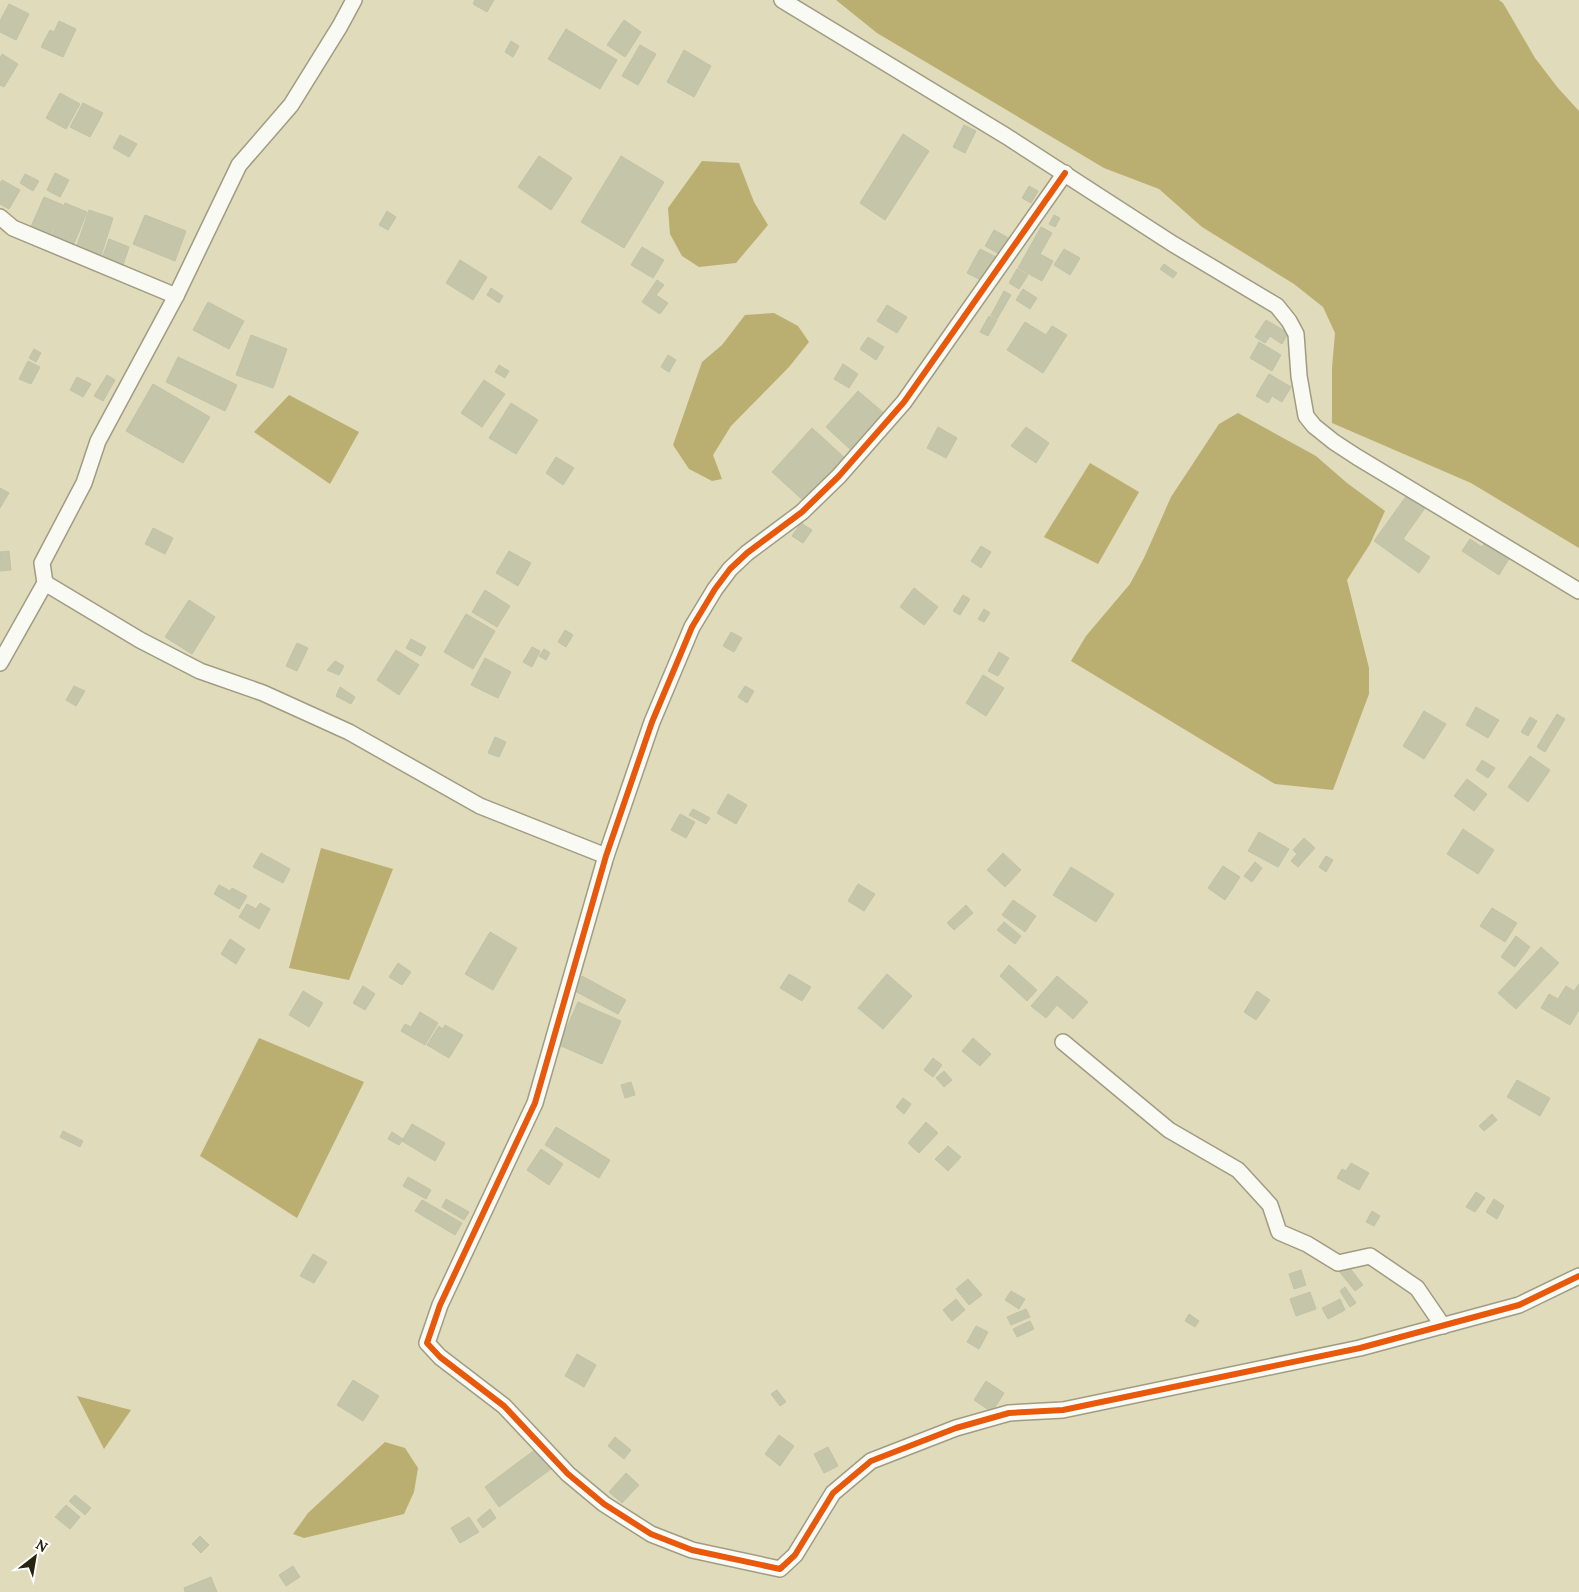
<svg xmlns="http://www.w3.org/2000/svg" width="1579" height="1592" viewBox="0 0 1579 1592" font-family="Lora,serif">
<rect width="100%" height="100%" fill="#e0dbba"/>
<!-- water -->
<g fill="#baaf70">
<polygon points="836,0 1499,0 1503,3 1535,58 1558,88 1579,111 1579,548 1471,483 1332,423 1332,368 1335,333 1323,307 1294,284 1202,227 1159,189 1104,168 877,33"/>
<polygon points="702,161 739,163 754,202 768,225 736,263 699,267 682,256 670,234 668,208"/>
<polygon points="774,313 798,326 809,342 789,367 731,426 713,455 722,479 712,481 689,469 673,445 702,362 722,345 745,315"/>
<polygon points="289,395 359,432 330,484 254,432"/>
<polygon points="1238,413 1316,456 1347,483 1385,511 1370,544 1347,580 1369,668 1369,694 1333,790 1275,784 1071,661 1086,636 1130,584 1144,558 1171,497 1219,424"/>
<polygon points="1090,463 1139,492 1098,564 1044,537"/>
<polygon points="321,848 393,869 349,980 289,968"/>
<polygon points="259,1038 364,1082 297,1218 200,1156"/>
<polygon points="77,1396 131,1410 104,1449"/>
<polygon points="385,1442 405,1448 418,1468 414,1492 404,1514 304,1538 293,1534 308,1513"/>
</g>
<!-- building -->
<g fill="#c5c6a9" stroke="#c1c2a8">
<polygon points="475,0 494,0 487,12 473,4"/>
<polygon points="9,4 29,14 16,40 0,32 0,21"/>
<polygon points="624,20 641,32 625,57 607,45"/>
<polygon points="59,21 76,29 63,57 41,47 50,30 54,32"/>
<polygon points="566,29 617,60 600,89 548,59"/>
<polygon points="511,41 519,46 513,57 505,52"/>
<polygon points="640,45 656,54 638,85 622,76"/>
<polygon points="684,50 711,66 694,97 667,82"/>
<polygon points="2,54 18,64 4,87 0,85 0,58"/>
<polygon points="60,93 80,104 66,129 46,118"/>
<polygon points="83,103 103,113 90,137 70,127"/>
<polygon points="964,125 976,131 965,153 953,147"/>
<polygon points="903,134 929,151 885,220 860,203"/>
<polygon points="120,135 137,144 129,157 113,148"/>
<polygon points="539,156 572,178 551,210 518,187"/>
<polygon points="621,156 664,182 624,248 581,222"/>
<polygon points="55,173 69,180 60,197 47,190"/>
<polygon points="25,174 39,181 33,191 20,183"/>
<polygon points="2,180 20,190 9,209 0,204 0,183"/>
<polygon points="1029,186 1038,191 1031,203 1022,198"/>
<polygon points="44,197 63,205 49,237 30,229"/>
<polygon points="65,203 87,212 73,246 51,236"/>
<polygon points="89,210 113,218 100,259 75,251"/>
<polygon points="387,211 396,217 388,230 379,225"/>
<polygon points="145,215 186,231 175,261 133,244"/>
<polygon points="1054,215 1060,218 1055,227 1049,224"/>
<polygon points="1041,227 1052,233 1040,254 1053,261 1042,281 1018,268"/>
<polygon points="994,230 1012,240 1003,256 985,246"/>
<polygon points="109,239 129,247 122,268 101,261"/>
<polygon points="642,247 664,260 653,278 631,265"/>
<polygon points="980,249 1000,259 987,283 967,273"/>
<polygon points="1064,249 1080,258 1070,275 1054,265"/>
<polygon points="460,260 487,277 473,300 446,283"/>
<polygon points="1164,264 1177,273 1173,278 1160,269"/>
<polygon points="1017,269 1028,275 1019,289 1009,283"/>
<polygon points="657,280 664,285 656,295 668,303 660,314 642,302"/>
<polygon points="491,288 503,296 499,303 487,295"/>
<polygon points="1023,289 1037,298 1030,309 1016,300"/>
<polygon points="1004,291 1011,295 997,319 991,315"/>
<polygon points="208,302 244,321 229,349 193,330"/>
<polygon points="887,305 907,317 897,333 877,321"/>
<polygon points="989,316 997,320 988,336 980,332"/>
<polygon points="1266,320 1288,333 1282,344 1270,336 1265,343 1255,337"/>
<polygon points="1025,322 1046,335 1052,326 1067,335 1043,373 1007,350"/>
<polygon points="251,335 287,349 273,388 236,375"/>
<polygon points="868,337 884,347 876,360 860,349"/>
<polygon points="1259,342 1281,355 1272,371 1250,358"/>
<polygon points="34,349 41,353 36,362 29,358"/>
<polygon points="668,355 676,360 669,372 661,367"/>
<polygon points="178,357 237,385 225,411 166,382"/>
<polygon points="28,361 40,367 31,384 19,379"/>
<polygon points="843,364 858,374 849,388 834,379"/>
<polygon points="499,365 509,371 505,378 495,372"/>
<polygon points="1269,374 1291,387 1282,402 1272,396 1268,403 1256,396"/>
<polygon points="107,375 115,380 103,401 94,396"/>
<polygon points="77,377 91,384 83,397 70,390"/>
<polygon points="484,380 505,394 482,427 461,413"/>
<polygon points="153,384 210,417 183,463 126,431"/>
<polygon points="858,391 884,413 851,450 826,427"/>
<polygon points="511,403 538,420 516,454 489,438"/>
<polygon points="938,427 957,438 946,458 927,448"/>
<polygon points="1026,427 1049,443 1036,463 1011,446"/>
<polygon points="812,428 846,459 806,503 772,472"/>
<polygon points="556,457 574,468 563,485 546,473"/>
<polygon points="0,488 9,493 0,508"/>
<polygon points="1407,495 1425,508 1403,539 1430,557 1419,573 1374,541"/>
<polygon points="801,523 812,530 803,543 792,536"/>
<polygon points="153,528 173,538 165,554 145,544"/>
<polygon points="1470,539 1482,547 1486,541 1510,557 1499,575 1462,551"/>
<polygon points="981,546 991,552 981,568 971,561"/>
<polygon points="9,551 11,570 0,571 0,552"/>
<polygon points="509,551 531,563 518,586 496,573"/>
<polygon points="914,588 938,607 924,625 900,607"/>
<polygon points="485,590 510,606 497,627 472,612"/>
<polygon points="963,595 970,599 960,615 953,611"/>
<polygon points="189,600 215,617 192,654 165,637"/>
<polygon points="984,609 990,613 984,622 978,619"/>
<polygon points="466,614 495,631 473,669 444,652"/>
<polygon points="565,630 573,635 566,647 558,642"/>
<polygon points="731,632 742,638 734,652 723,646"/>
<polygon points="411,639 426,647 421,656 406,648"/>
<polygon points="297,643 308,648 297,671 286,666"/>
<polygon points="532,647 540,651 532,667 523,662"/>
<polygon points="544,649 550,653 546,660 539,656"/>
<polygon points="396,650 419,665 399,695 377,680"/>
<polygon points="999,652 1009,658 998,676 988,671"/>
<polygon points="485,658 511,672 498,698 471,685"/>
<polygon points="335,661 344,666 339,675 327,670"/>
<polygon points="983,675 1004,688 986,716 966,703"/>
<polygon points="74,686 85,691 76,706 66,700"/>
<polygon points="745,686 754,691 747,703 738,697"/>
<polygon points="340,687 355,697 351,704 336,696"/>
<polygon points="1476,707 1499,720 1488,738 1466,725"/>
<polygon points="1424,711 1446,724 1424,759 1403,746"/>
<polygon points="1557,714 1565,719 1545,752 1537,747"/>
<polygon points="1530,717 1537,721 1528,736 1521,732"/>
<polygon points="495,737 506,742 499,757 488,753"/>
<polygon points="1530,756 1550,770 1528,802 1508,787"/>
<polygon points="1482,760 1495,768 1488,778 1476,770"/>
<polygon points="1467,779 1487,794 1474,811 1454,796"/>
<polygon points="728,794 747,805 736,824 717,813"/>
<polygon points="693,809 710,818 706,824 689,815"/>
<polygon points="680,814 695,822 686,838 671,830"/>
<polygon points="1463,829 1494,850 1478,874 1447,854"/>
<polygon points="1259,832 1289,849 1278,867 1248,851"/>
<polygon points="1304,838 1315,848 1298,867 1291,861 1297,854 1293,850"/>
<polygon points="261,853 290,869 283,883 253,867"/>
<polygon points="1003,853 1021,870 1005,887 987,870"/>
<polygon points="1326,856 1333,860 1326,872 1319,867"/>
<polygon points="1255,862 1262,868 1252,882 1244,876"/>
<polygon points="1223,866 1240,877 1225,900 1208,888"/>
<polygon points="1071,867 1114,894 1096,922 1053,895"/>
<polygon points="858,884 875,894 864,911 848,901"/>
<polygon points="219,885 230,891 232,888 247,896 239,909 214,894"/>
<polygon points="1013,900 1036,916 1025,932 1002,915"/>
<polygon points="260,903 270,909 259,929 239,917 247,904 256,909"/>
<polygon points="966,905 973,913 954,930 947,923"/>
<polygon points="1492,908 1517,923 1505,942 1480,926"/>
<polygon points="1004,922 1021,936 1015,944 997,930"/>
<polygon points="490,932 517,948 493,990 465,974"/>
<polygon points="1516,936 1530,947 1515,967 1501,957"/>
<polygon points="230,939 245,949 236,964 221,954"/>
<polygon points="1541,947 1559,963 1516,1009 1498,993"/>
<polygon points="398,963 411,972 402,985 389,977"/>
<polygon points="1009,965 1037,990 1027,1001 1000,976"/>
<polygon points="789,974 811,987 802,1001 780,988"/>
<polygon points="887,974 912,996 883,1029 858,1008"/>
<polygon points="582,976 626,1000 618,1014 575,991"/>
<polygon points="1057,976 1088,1002 1073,1019 1057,1005 1046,1018 1031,1006"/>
<polygon points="1579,984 1579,1010 1570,1025 1541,1008 1549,994 1558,999 1566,986 1574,991"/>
<polygon points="363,986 375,994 365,1010 353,1003"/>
<polygon points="303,991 323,1003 309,1027 289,1015"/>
<polygon points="1257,991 1270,1000 1256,1020 1244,1012"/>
<polygon points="578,1002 621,1021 602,1064 559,1045"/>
<polygon points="420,1012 438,1023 425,1045 401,1031 405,1024 411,1027"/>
<polygon points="445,1025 463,1035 449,1058 427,1045 439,1026 443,1029"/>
<polygon points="973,1038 991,1054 980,1066 962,1051"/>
<polygon points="933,1058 942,1065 933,1077 924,1070"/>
<polygon points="944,1071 952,1080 944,1087 936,1078"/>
<polygon points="1517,1080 1550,1098 1540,1116 1507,1097"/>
<polygon points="631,1082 635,1095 625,1098 621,1085"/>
<polygon points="903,1098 911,1104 904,1114 896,1107"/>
<polygon points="1492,1114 1497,1120 1484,1131 1479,1126"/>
<polygon points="926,1122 938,1133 919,1153 908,1143"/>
<polygon points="412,1124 445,1143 435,1161 402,1141"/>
<polygon points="556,1127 610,1160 599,1178 545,1145"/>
<polygon points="63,1131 83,1141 80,1147 60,1137"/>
<polygon points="392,1132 403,1139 399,1145 388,1139"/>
<polygon points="948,1146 961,1157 948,1171 935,1159"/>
<polygon points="541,1149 563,1164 549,1185 527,1170"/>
<polygon points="1351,1163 1369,1173 1359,1190 1337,1178 1342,1169 1346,1171"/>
<polygon points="408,1177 431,1190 426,1199 403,1186"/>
<polygon points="1476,1192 1485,1198 1475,1212 1466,1207"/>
<polygon points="446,1199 469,1212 464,1220 442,1207"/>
<polygon points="1494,1199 1504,1206 1497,1219 1486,1212"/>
<polygon points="422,1200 462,1223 455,1235 415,1211"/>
<polygon points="1372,1211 1380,1216 1374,1226 1366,1222"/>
<polygon points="313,1254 327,1262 314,1283 300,1276"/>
<polygon points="1346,1263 1363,1285 1355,1291 1338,1270"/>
<polygon points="1301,1270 1306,1285 1294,1289 1289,1274"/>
<polygon points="968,1279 982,1295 969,1305 956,1289"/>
<polygon points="1345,1287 1356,1303 1350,1307 1340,1291"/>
<polygon points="1011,1291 1025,1299 1019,1309 1005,1300"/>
<polygon points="1310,1292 1316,1309 1296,1316 1290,1299"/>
<polygon points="956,1299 965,1310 952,1321 943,1310"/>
<polygon points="1340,1299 1345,1310 1328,1319 1322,1308"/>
<polygon points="1026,1309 1030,1317 1011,1325 1007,1317"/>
<polygon points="1189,1314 1199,1321 1195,1327 1185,1321"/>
<polygon points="1030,1321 1034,1329 1017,1337 1013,1329"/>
<polygon points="976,1326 988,1332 979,1349 967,1342"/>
<polygon points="577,1354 596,1365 584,1387 565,1376"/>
<polygon points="353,1380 379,1396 363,1421 337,1405"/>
<polygon points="986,1381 1004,1393 992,1412 974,1400"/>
<polygon points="777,1390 786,1402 780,1406 771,1394"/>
<polygon points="779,1435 794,1446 780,1466 765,1454"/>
<polygon points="615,1437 631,1450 624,1459 608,1446"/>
<polygon points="828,1447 838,1466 824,1473 814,1454"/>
<polygon points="536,1449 551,1469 499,1507 485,1487"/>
<polygon points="626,1473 639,1485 622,1503 609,1492"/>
<polygon points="75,1495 91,1508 85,1515 69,1501"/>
<polygon points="66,1505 80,1517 70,1529 55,1517"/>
<polygon points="490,1509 496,1518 483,1528 477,1520"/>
<polygon points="469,1517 479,1532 460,1543 451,1528"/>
<polygon points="200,1536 209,1545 201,1553 192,1544"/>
<polygon points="293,1566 300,1577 286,1586 279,1575"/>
<polygon points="211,1577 217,1592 185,1592 184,1588"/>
</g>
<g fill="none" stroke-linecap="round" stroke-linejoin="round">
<!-- street casing -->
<g stroke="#a09c82" stroke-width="18">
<g id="street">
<polyline points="782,0 1006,136 1173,244 1277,306 1289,321 1296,334 1299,376 1306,416 1314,426 1334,442 1357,457 1579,591"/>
<polyline points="1065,173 904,402 839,476 802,512 747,553 730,569 715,589 692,627 652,722 606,856 535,1103 440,1305 427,1343 440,1357 504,1406 568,1474 604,1504 651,1534 692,1550 780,1569 795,1555 833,1493 871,1461 956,1428 1009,1413 1063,1410 1360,1348 1519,1305 1579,1276"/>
<polyline points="0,217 13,228 176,296"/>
<polyline points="45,583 140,640 200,671 263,693 349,732 480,806 606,856"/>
<polyline points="0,663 45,583 42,563 84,483 98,441 176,296 239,165 291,105 340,26 354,0"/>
<polyline points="1063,1042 1169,1130 1238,1170 1270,1205 1279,1232 1307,1244 1338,1263 1370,1256 1417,1288 1443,1326"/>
</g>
</g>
<!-- street -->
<use href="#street" stroke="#fafaf5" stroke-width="15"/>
<!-- cycleway casing -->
<g stroke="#fff" stroke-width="9">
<polyline id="cycleway" points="1065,173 904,402 839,476 802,512 747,553 730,569 715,589 692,627 652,722 606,856 535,1103 440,1305 427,1343 440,1357 504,1406 568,1474 604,1504 651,1534 692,1550 780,1569 795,1555 833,1493 871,1461 956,1428 1009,1413 1063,1410 1360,1348 1519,1305 1579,1276"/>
</g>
<!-- cycleway -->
<use href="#cycleway" stroke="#e8590c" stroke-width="6"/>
</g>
<!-- north arrow -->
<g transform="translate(35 1557) rotate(31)" stroke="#ffffff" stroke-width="4" paint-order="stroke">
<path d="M0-4L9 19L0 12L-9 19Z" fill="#28240d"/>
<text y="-8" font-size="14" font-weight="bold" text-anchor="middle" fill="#28240d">N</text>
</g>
</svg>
